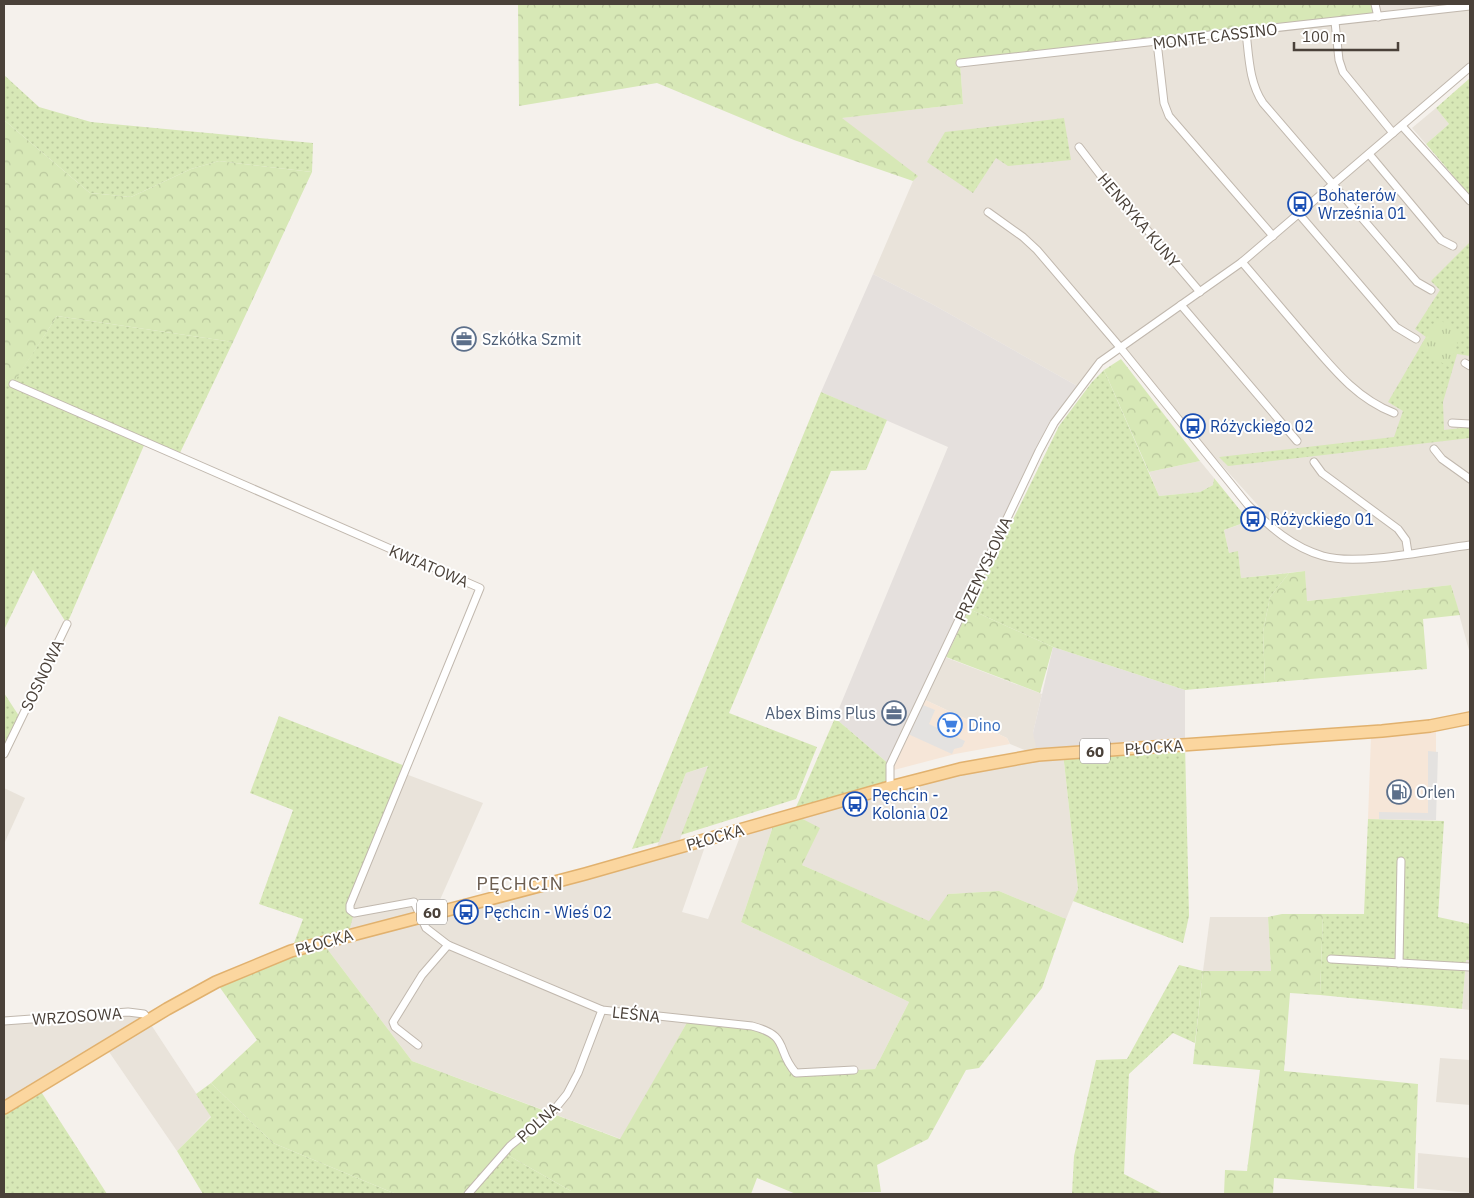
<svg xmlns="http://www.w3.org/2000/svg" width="1474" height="1198" viewBox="0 0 1474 1198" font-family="'IBM Plex Sans',sans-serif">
<defs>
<pattern id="grass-dots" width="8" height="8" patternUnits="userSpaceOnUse" patternTransform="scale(1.25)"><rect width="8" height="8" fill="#d7e8b6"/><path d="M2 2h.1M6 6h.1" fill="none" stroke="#bac89d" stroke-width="1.8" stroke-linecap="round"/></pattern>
<pattern id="forest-crowns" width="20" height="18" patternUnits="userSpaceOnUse" patternTransform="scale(1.25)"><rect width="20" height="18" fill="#d7e8b6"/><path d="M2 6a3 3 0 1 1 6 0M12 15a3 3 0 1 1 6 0" fill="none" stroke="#bac89d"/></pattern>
<pattern id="park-tufts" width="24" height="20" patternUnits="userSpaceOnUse" patternTransform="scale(1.25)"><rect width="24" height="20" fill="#d7e8b6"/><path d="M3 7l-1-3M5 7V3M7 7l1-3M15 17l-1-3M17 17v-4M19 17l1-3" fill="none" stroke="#bac89d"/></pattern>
</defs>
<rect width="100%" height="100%" fill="#f5f1ec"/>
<!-- residential -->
<g fill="#e9e3da">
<polygon points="1375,4 1470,4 1470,67 1402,126 1470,201 1470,654 1451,585 1306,601 1305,571 1241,578 1238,552 1229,553 1224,530 1253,520 1264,512 1173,411 1119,346 1079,387 932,304 873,274 913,181 917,176 841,118 963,104 960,63"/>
<polygon points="1436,108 1449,124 1426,144 1412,128"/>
<polygon points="1200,461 1214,478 1213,485 1200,492 1159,496 1149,472"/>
<polygon points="942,656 1042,694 1033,733 1063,753 1078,889 1066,919 999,891 948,894 930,922 802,865 793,814 1037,755 1010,744 1007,738 921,698"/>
<polygon points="709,766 677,847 708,838 682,912 708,919 743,829 775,820 741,922 909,1002 875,1069 796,1073 689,1019 621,1139 412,1061 322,942 350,910 403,773 483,803 435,911 654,854 686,773"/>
<polygon points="4,788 25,798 4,844"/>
<polygon points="1210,917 1268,917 1271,972 1203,971"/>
<polygon points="1466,960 1470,960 1470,1010 1462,1009"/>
<polygon points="144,1014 211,1116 177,1151 105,1046 4,1108 4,1021"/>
<polygon points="1440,1058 1470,1060 1470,1105 1436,1102"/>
<polygon points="1418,1153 1470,1158 1470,1193 1417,1188"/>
</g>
<!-- commercial -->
<g fill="#f6e6d8">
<polygon points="921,698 1007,738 1010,744 955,754 894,770 890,765"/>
<polygon points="1436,729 1436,820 1368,819 1371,736"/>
</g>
<!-- industrial -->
<g fill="#e5e0dd">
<polygon points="873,274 932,304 1079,387 1054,423 890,765 835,718 948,447 821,392"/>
<polygon points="1053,647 1185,690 1185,744 1038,755 1033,733"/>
</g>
<!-- grass -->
<g fill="url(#grass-dots)">
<polygon points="4,75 39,107 91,122 313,143 312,172 219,161 191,169 131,197 90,193 4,120"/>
<polygon points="1470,78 1470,193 1468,193 1426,144 1449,124 1436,108"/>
<polygon points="1064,118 1071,160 1008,166 996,158 973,193 927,162 945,132"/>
<polygon points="1470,242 1470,356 1457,354 1443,402 1444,430 1470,427 1470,438 1228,466 1219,457 1394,437 1403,411 1388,402 1426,337 1415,329 1440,290 1431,281"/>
<polygon points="57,316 233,342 178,457 145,443 67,624 33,570 4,630 4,379 13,383"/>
<polygon points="1104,370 1159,496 1200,492 1213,485 1214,478 1249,521 1224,530 1229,553 1238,551 1241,578 1289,573 1270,597 1263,632 1265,683 1185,690 1053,647 969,609 1059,426 1092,382"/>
<polygon points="821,392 887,420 866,470 831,471 729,713 817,747 796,799 681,835 708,766 686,773 659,842 632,849"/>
<polygon points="4,693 21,719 4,754"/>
<polygon points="279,716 405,766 350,905 354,913 348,935 291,951 303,919 259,904 293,810 250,793"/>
<polygon points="835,718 890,765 890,787 793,814"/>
<polygon points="1185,744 1189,916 1183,943 1073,901 1078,889 1063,753"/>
<polygon points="1368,819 1444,821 1438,917 1470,924 1470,960 1466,960 1462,1009 1320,995 1323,914 1364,914"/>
<polygon points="1179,965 1203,971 1195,1043 1173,1033 1129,1074 1124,1174 1163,1194 1072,1194 1074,1156 1096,1060 1127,1059"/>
<polygon points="211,1083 273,1143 396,1194 203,1194 177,1151 211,1117 196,1094"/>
<polygon points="38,1087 107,1194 6,1194 4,1192 4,1108"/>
<polygon points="504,1153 571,1191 571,1194 474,1194 470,1192"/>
</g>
<!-- forest -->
<g fill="url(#forest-crowns)">
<polygon points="518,4 1375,4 1378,17 960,63 963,104 842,118 918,176 913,181 794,140 657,83 519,106"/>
<polygon points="4,120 90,193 131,197 191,169 219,161 312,172 233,342 57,316 13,384 4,379"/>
<polygon points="1121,359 1200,461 1149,472 1104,370"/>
<polygon points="1305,571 1307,601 1451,585 1460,615 1423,619 1427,669 1265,683 1263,632 1270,597 1289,573"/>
<polygon points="969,609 1053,647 1040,693 946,657"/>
<polygon points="793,814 820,828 802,865 929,921 948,894 999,891 1066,919 1042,988 979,1068 966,1070 928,1139 877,1165 881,1192 796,1194 757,1178 751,1194 571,1194 571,1191 504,1153 468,1194 396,1194 273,1143 211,1083 257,1040 216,982 322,942 412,1061 620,1139 689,1019 767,1030 796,1073 875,1069 909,1002 741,922 775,820"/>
<polygon points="1282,914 1323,914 1320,995 1290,993 1284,1071 1418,1084 1414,1189 1274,1178 1273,1194 1224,1194 1225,1170 1247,1171 1260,1070 1193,1064 1203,971 1271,971 1268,917"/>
</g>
<!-- park -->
<polygon fill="url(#park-tufts)" points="1437,318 1461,333 1449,367 1419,349"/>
<!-- parking -->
<g fill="#e4e2e0">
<polygon points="923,705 935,710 929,724 965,741 962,747 954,749 952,754 908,734"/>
<polygon points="1428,751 1438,752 1436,820 1379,819 1379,812 1428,813"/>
</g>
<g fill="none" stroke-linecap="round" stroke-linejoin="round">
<!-- street casing -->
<g stroke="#c1b8ae" stroke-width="9">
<g id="street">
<polyline points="1375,4 1378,17"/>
<polyline points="1335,22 1339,60 1343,72 1393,133"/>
<path d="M1246,32C1249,57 1249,82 1263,103L1417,282L1431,290"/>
<polyline points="1157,42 1164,103 1169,116 1273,236"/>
<polyline points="960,63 1470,6"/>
<polyline points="1402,126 1470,201"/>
<polyline points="1079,147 1102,177 1200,292"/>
<polyline points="1369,154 1441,240 1453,246"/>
<path d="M988,212L1023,237L1037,250L1119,346L1248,505C1270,527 1292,547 1323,556C1358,566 1432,550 1470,545"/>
<polyline points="1299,214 1396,327 1416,339"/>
<path d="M1242,262C1263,287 1284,311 1305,336C1331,366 1355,398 1394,413"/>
<polyline points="1181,305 1297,441"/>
<polyline points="1465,363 1470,366"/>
<path d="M13,384L480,588L350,905V910L354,913L414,902L426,928L448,945L602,1010L752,1026C791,1036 775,1050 796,1073L854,1070"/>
<polyline points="1452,423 1470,424"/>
<polyline points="1434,449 1442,459 1470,479"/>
<polyline points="1314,462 1322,473 1398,529 1406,540 1408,553"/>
<polyline points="4,754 67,624"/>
<polyline points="890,787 890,765 1039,451 1054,423 1100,362 1242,262 1470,67"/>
<polyline points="1331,959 1470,967"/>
<polyline points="1399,963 1401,861"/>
<polyline points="4,1021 128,1012 144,1014 149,1020"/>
<polyline points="418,1045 395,1027 393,1022 422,975 448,945"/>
<polyline points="468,1194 510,1146 554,1110 567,1094 578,1073 602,1010"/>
</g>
</g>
<!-- primary casing -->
<g stroke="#e1b16e" stroke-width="14">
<polyline id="primary" points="4,1108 167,1009 216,982 291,951 585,874 890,787 960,769 1038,755 1382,731 1430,726 1470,718"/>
</g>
<!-- street -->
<use href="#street" stroke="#fff" stroke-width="7"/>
<!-- primary -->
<use href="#primary" stroke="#fbd69f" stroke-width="11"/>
</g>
<!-- icons -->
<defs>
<g id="bus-ring" transform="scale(1.25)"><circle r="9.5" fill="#fff" stroke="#1a4fb4" stroke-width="1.5"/><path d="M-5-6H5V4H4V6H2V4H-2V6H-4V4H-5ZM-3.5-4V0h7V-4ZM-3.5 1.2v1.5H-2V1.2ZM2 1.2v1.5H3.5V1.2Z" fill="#1a4fb4"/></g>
<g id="office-ring" transform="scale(1.25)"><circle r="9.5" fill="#fff" stroke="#5c6f8a" stroke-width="1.5"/><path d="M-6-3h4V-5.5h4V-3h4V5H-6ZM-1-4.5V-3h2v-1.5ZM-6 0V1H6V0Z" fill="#5c6f8a"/></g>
<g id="supermarket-ring" transform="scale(1.25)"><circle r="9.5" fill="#fff" stroke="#3f7fe0" stroke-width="1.5"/><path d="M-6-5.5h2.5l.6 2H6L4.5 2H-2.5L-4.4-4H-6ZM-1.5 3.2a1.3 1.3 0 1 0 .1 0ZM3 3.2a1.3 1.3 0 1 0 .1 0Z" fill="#3f7fe0"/></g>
<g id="fuel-ring" transform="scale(1.25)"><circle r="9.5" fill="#fff" stroke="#5c6f8a" stroke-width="1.5"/><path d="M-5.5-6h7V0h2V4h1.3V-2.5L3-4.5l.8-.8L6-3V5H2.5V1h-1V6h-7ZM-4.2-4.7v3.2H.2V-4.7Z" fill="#5c6f8a"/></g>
</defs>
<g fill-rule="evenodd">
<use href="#bus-ring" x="1300" y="204"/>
<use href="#office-ring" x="464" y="339"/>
<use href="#bus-ring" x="1193" y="426"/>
<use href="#bus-ring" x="1253" y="519"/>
<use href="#office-ring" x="894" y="713"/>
<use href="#supermarket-ring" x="950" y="725"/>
<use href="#fuel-ring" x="1399" y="792"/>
<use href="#bus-ring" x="855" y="804"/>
<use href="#bus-ring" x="466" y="912"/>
</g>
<g text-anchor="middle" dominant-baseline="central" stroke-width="4" stroke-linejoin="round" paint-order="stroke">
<!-- shield labels -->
<g fill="#fff" stroke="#807a74" stroke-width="1">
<rect x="1080" y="738.5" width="30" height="25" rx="4"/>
<rect x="417" y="899.5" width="30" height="25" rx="4"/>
</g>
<g font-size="15" font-weight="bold" fill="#4a4139">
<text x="1095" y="751">60</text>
<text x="432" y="912">60</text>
</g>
<!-- street labels -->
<g font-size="16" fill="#4a4139" stroke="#fff">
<text transform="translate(1215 36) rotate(-7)">MONTE CASSINO</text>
<text transform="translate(1139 220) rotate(50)">HENRYKA KUNY</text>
<text transform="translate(429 566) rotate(23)">KWIATOWA</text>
<text transform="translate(983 569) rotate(-65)">PRZEMYSŁOWA</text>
<text transform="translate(42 675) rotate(-64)">SOSNOWA</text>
<text transform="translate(1154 747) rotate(-4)">PŁOCKA</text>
<text transform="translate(715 837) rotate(-16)">PŁOCKA</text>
<text transform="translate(324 942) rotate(-16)">PŁOCKA</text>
<text transform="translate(636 1014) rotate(6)">LEŚNA</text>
<text transform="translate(77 1016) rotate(-4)">WRZOSOWA</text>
<text transform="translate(538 1122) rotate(-42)">POLNA</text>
</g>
<!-- transit labels -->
<g font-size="16" fill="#164399" stroke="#fff" text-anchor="start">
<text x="1318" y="195">Bohaterów<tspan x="1318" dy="18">Września 01</tspan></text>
<text x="1210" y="426">Różyckiego 02</text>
<text x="1270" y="519">Różyckiego 01</text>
<text x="872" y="795">Pęchcin -<tspan x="872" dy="18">Kolonia 02</tspan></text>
<text x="484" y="912">Pęchcin - Wieś 02</text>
</g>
<!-- service labels -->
<g font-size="16" fill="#4e5e75" stroke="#fff" text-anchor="start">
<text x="482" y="339">Szkółka Szmit</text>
<text x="876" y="713" text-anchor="end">Abex Bims Plus</text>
<text x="1416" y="792">Orlen</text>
</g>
<!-- shop labels -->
<g font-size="16" fill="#366cbe" stroke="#fff" text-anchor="start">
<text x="968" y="725">Dino</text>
</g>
<!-- quarter labels -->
<g font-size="19" letter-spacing="1" fill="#6c5e51" stroke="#fff">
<text x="520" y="883">PĘCHCIN</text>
</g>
</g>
<!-- border -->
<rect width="1474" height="1198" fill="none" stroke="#4a4139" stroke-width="10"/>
<!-- scale -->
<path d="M1294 42v8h104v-8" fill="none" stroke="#4a4139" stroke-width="2.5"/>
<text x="1302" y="42" font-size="15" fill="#4a4139" stroke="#ffffff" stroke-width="4" paint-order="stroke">100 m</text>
</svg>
